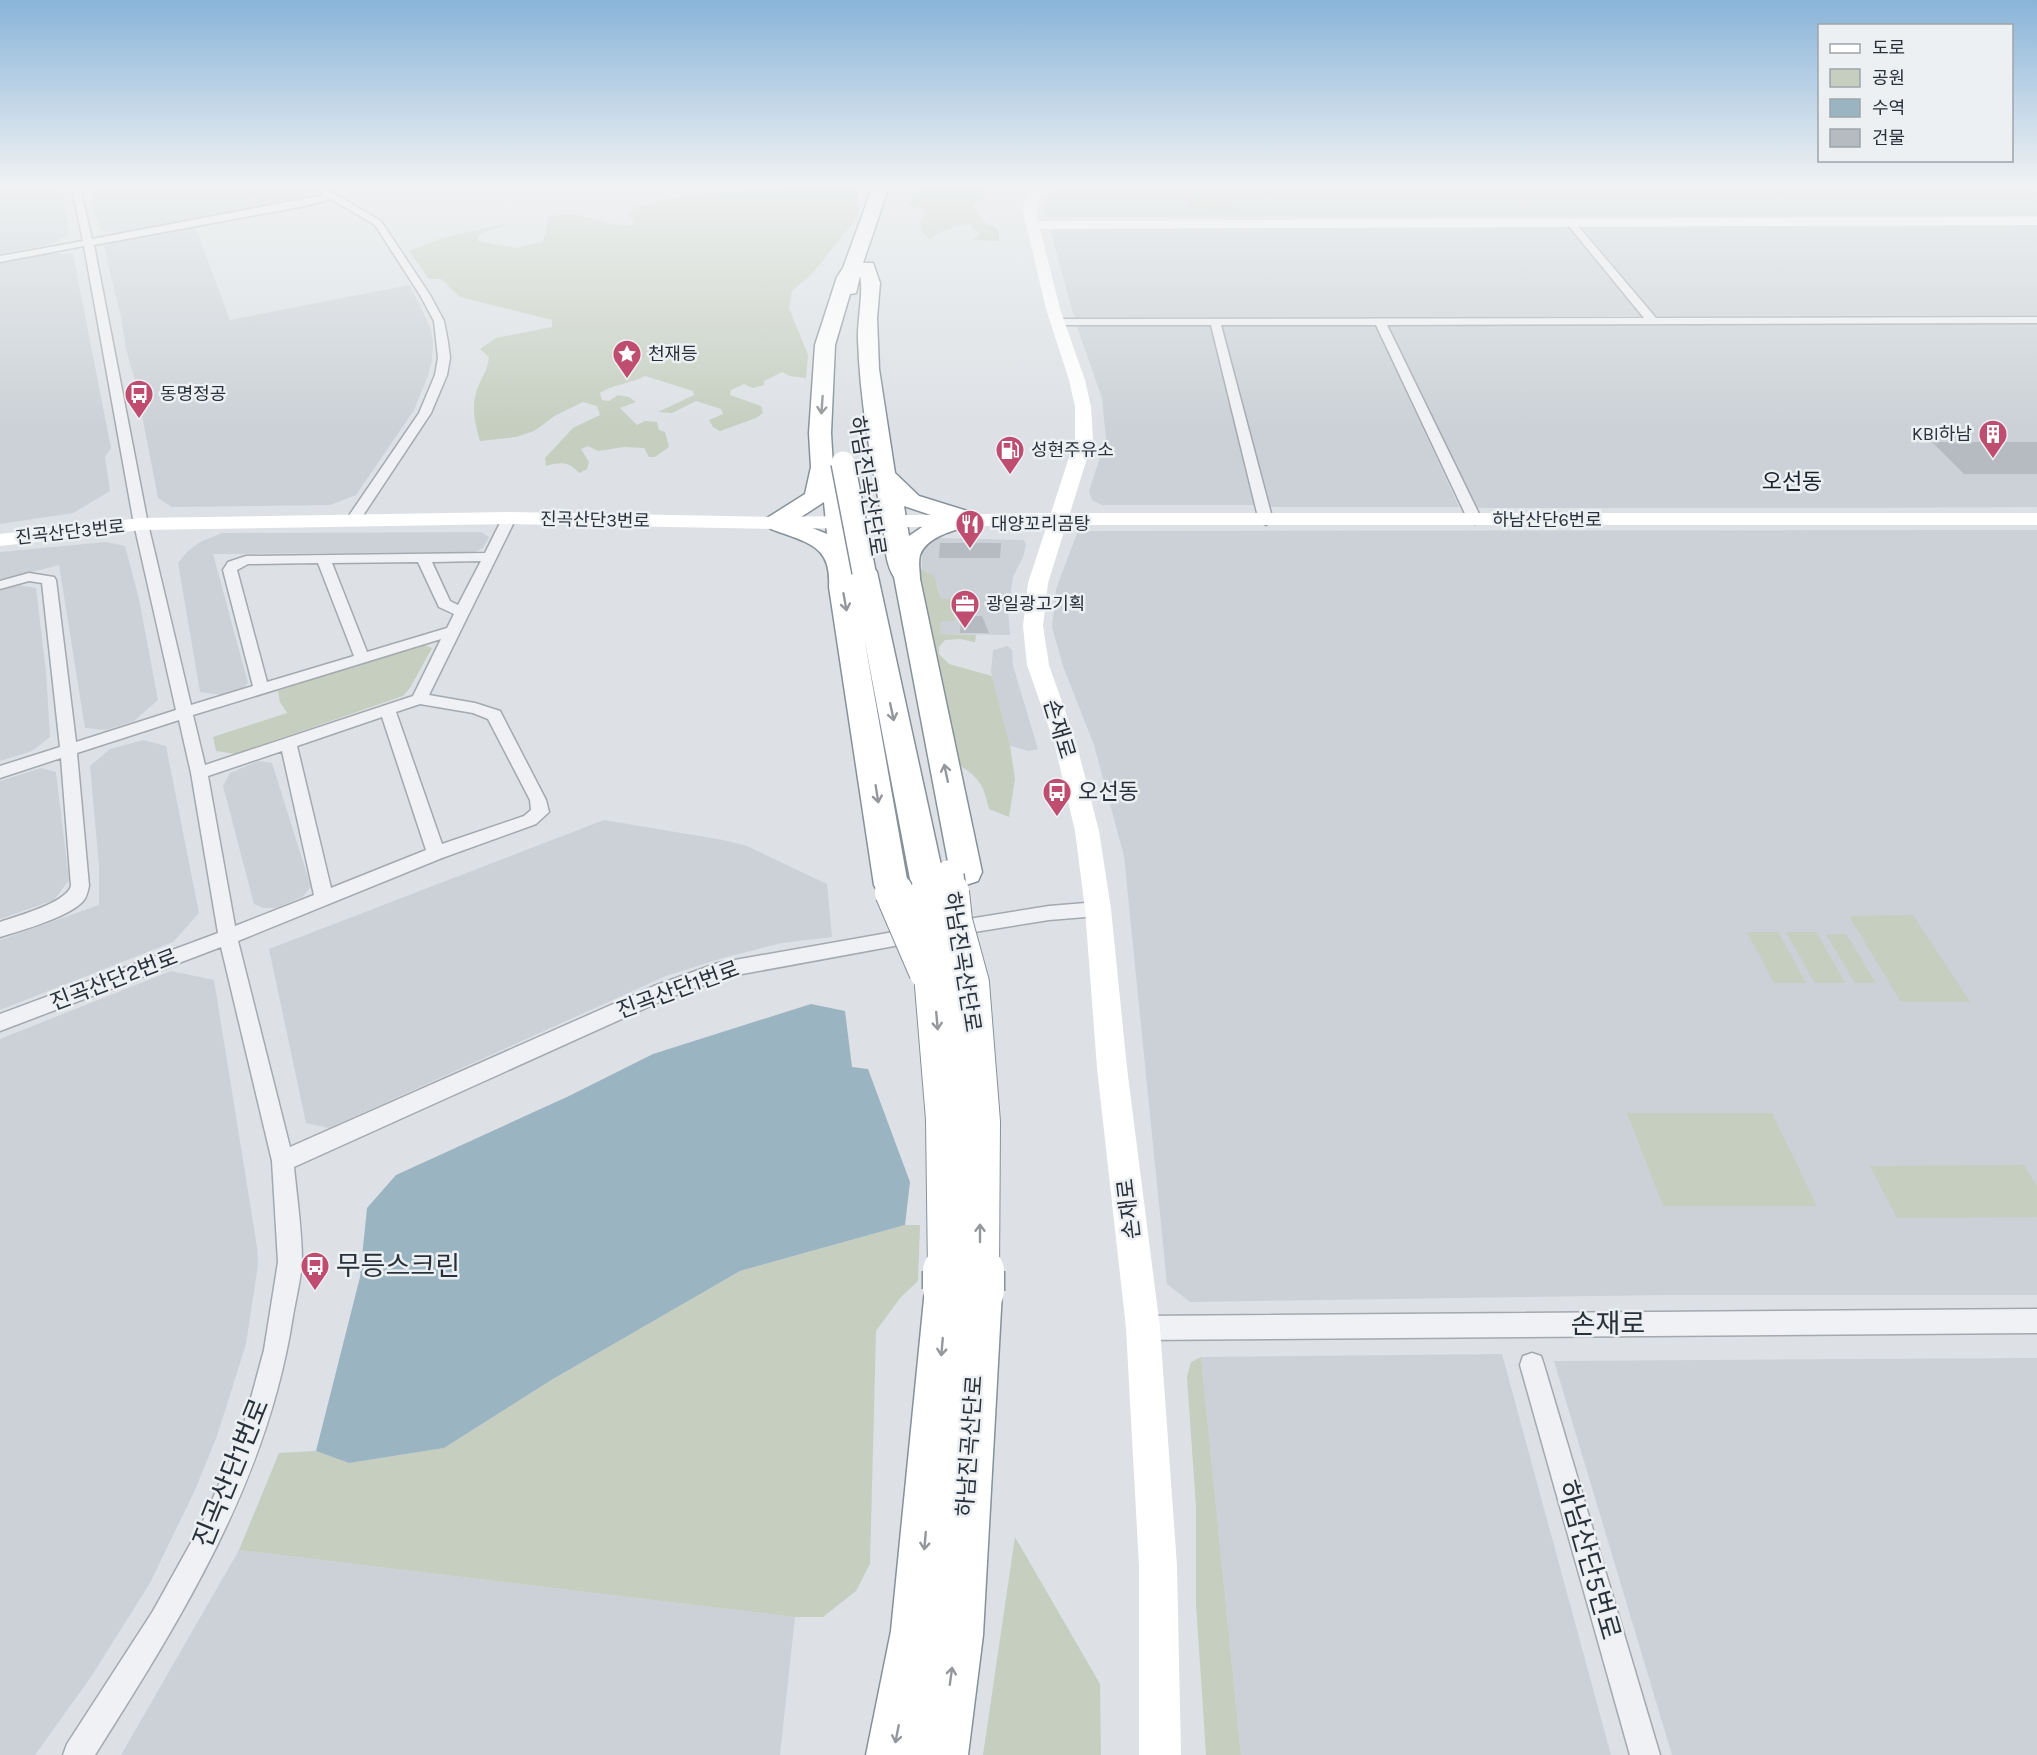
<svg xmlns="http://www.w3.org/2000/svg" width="2037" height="1755" viewBox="0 0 2037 1755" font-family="Karla,'Noto Sans KR',sans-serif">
<rect width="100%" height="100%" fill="#dde1e5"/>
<!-- built -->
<g fill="#cbd1d6">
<polygon points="0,183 60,183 69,235 51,244 0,254"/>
<polygon points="87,183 310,183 311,191 298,200 117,233 100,230"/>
<polygon points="1067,183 2037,183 2037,216 1047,217 1043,211 1044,202 1052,190"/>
<polygon points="2037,225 2037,315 1655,316 1582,226"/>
<polygon points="195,226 230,320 409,285 419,303 431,329 433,342 432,360 428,376 414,410 356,495 330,505 172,507 158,498 136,384 126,349 121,317 104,247 114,241"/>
<polygon points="1568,226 1641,316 1076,318 1073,314 1051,231 1056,228"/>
<polygon points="53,253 73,254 111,448 105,457 110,491 73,513 0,524 0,263"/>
<polygon points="2037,322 2037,507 1864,508 1474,508 1388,324"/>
<polygon points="1220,323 1374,323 1459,507 1268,507"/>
<polygon points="1076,324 1208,324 1212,326 1254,505 1102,505 1092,500 1089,491 1106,439 1102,398"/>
<polygon points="2037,530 2037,1295 1669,1295 1190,1302 1167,1284 1124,856 1094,745 1063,666 1052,627 1056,589 1078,531"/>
<polygon points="481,532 489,537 483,548 475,552 213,554 248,683 242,689 223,695 200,692 178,563 188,551 200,542 222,533"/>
<polygon points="934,538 1024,540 1026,545 1023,557 1013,577 1008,609 1010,635 940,634 941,621 955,599 941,599 938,587 929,573 922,569 922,552 926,543"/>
<polygon points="106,542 125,546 139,599 158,700 134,721 106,730 85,728 59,565 0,580 0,552"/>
<polygon points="19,585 36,588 46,672 50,737 32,751 0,761 0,591"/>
<polygon points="1008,646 1012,650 1013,666 1038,749 1029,751 1010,746 991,672 993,650"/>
<polygon points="143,740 166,746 199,913 173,942 0,1010 0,940 99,905 99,866 90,766 110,749"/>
<polygon points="258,761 272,763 311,887 302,897 276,908 263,908 254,904 223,786 230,773"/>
<polygon points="41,768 56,772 69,880 54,900 0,919 0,781"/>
<polygon points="604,820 723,840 747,846 827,884 832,937 782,943 723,958 666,976 329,1128 306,1123 269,949"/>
<polygon points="171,971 214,980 257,1247 258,1265 246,1344 217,1436 195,1490 150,1583 91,1677 35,1755 0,1755 0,1039"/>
<polygon points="1502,1354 1611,1755 1241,1755 1201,1357"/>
<polygon points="2037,1358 2037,1755 1672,1755 1554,1361"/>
<polygon points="239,1550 795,1617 780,1755 121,1755"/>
</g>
<!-- green -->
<g fill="#c5cebf">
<path d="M922,183H986L980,191L988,197L972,204L986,224L995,227L999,231V241L972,240L980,234L969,224C955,226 942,230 930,239L921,231L920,224L925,213L924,209L907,205Z"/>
<path d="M857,185L859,210L856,219L813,273L792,291L789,308L808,355L806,378L790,376L782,372L764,381V385L753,388L744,384L731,390L730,395L761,406L763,413L756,418L720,431L713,427L709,420L723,414L721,409L696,401L672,413L658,412L694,395L693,391L645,376C630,384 613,384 600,393L602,400L609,401L618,395L629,397L636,402L620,408L637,425L645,421L657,422L659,430L665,432L669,447L655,457H649L644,448L624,447L598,451L588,446L581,449L589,462L587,469L579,473C569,461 560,462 546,466L545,458L573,428L600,415L597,406L583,402L556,415L534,431L516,437L480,441C476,426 471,409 476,393C479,381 488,371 489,357L480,349L496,338L552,327V320L460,297L441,279H429L409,251L442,238L509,223L478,235V241L516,248L542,242L546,233L547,218C575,206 602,226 630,226L634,222L627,213C651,191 816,187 857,185Z"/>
<polygon points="1193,198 1235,205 1238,209 1185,208 1190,204 1186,199"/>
<path d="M922,569L934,576L941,599H955L954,621H941L940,634L976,635L975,642L960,639L945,640L939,647V654L949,664L992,676L1010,746L1015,779L1009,817L989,809C983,782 978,776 954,762L930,655L926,607L917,576Z"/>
<polygon points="422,644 432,648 410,688 403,696 235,754 216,751 213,737 287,713 280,702 278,691"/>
<polygon points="1913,915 1970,1002 1901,1002 1849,916"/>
<polygon points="1747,932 1778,932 1806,983 1774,983"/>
<polygon points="1786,932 1816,932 1845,983 1815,983"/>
<polygon points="1826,934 1846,934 1876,983 1855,983"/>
<polygon points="1627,1113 1772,1113 1817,1206 1663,1206"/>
<polygon points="2024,1165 2037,1186 2037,1217 1897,1218 1870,1166"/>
<polygon points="905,1225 920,1225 918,1281 900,1298 876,1331 870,1564 856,1591 823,1617 795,1617 239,1550 279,1453 316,1451 349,1463 444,1448 553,1379 740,1271"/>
<polygon points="1201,1357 1241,1755 1206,1755 1196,1603 1196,1507 1187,1377 1191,1362"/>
<polygon points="1015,1537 1100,1684 1101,1755 983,1755"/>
</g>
<!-- water -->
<polygon fill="#9bb4c2" points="811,1004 845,1011 852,1067 868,1069 910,1182 905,1225 740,1271 553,1379 444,1448 349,1463 316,1451 360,1277 367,1208 396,1175 569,1096 653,1054"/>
<!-- building -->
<g fill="#b5bbc1">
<polygon points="1932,442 2037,442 2037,474 1964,474"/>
<polygon points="940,543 1001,543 1000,558 939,558"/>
<polygon points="961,616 982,616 989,633 960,633"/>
</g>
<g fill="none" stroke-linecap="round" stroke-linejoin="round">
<!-- street casing -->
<g stroke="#a3a9ae" stroke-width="3">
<g id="street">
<path d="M71,183H79L92,239L324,195L307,183H316L381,221L430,295L444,321L448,342L450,358L447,375L431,413L358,523L353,524L346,520L419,413L435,375L438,358L434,321L420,295L375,225L331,199L305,206L94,245L148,524L191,705L253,686L223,570L228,562L246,556L485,553L504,515L509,514L516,518L429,695L475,703L500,711L546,800L549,812L536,824L442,858L238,941L290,1147L654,986L718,963L916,928L923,930L925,935L923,940L916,942L726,977L668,998L294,1167C297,1198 302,1230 302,1262C301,1279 296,1298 293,1316C268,1480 182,1617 95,1755H63L67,1744L153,1611L203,1521L242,1431L264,1350L278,1262L272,1161L221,947L0,1031V1014L218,933L191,773L179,720L77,753L89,886C88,890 87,896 84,900C72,916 20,931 0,937V922C17,916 66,903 71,886L61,758L0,778V766L60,747L42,583L29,581L0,589V581L29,573L54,577L56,580L76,742L176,710L134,524L84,246L0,262V256L83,241ZM481,561L458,605L450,601L432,562ZM418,562L439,607L454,614L447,628L367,652L332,563ZM318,563L354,656L267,682L237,570L248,564ZM441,639L413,696L205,765L193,715ZM420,704L473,713L488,719L530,800L531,810L524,816L442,844L396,712ZM382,717L426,850L331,888L297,746ZM282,751L314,895L235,926L208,776Z"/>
<polygon points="1571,220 1574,221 1656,318 2037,317 2037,323 1387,325 1482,520 1475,524 1468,520 1376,325 1221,325 1273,521 1266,525 1259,521 1211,325 1057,325 1052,322 1057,319 1644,318 1568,225 1568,221"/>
<polygon points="1098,902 1105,904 1107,909 1105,914 1098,916 1049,920 950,936 943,934 941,929 943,924 950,922 1049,906"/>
<polygon points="2037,1309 2037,1333 1143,1340 1135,1336 1131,1328 1135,1320 1143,1316"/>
<polygon points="1532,1353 1541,1356 1544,1365 1660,1755 1630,1755 1520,1365 1523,1356"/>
</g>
</g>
<!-- highway casing -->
<g stroke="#86919a" stroke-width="3">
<g id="highway">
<path d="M874,183H890L863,263H873L880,283L877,318L879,369L895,473L919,496L977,514L980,519L977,524C959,529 927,535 920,555C918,563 920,572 920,579L982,872L978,881L966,885L954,881L950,872L894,577C883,559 886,539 882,519C871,460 860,401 858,340C857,322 864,291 860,276L856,293L850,294L835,345L831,433L833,467L848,500L855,567L864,564L873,567L877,572L944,879L939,888L927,892L915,888L910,879L864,637L908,885L903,894L891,898L879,894L874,885L829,587C831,552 816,545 785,534C777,531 769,530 764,523L767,518L805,494L811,467L809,433L815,345L837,277L843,268ZM824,502L827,534L795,521ZM904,506L943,519L925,525L909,536Z"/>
<polygon points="947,1267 962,1274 964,1278 980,1269 995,1276 1002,1291 983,1635 968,1755 866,1755 891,1631 925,1289 932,1274"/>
</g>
</g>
<!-- street -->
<use href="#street" fill="#eff1f4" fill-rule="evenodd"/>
<!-- secondary -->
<path fill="#fff" fill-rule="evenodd" d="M1037,183H1049C1040,197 1034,205 1038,221L2037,217V225L1040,229L1060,309L1085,380L1091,407L1093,439L1070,513H2037V525H1066L1048,583L1043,626L1049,665L1076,742L1099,831L1111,909L1127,1068L1160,1328L1177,1566L1181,1755H1139V1566L1126,1328L1097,1068L1085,909L1075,831L1054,742L1027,665L1023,626L1028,583L1047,525L776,529L509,524L141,530L0,546V534L141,518L509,512L776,517L1051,513L1075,439V407L1069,380L1046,309L1023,211L1025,201Z"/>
<!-- highway -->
<use href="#highway" fill="#fff" fill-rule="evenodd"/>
<!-- highway-bridge-far3 casing -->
<g stroke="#86919a" stroke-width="26" stroke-linecap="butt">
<polyline id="highway-bridge-far3" points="843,463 864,572"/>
</g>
<!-- highway-bridge-far2 casing -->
<g stroke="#86919a" stroke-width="32" stroke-linecap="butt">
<g id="highway-bridge-far2">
<polyline points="949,875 951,893"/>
<polyline points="891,885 895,893"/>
</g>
</g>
<!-- highway-bridge-far1 casing -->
<g stroke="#86919a" stroke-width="40" stroke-linecap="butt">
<g id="highway-bridge-far1">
<polyline points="894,892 928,971"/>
<polyline points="950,892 953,921 970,983 981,1122 980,1272"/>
<polyline points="929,893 933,917 934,986 945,1119 947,1272"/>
</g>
</g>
<!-- highway-bridge casing -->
<g stroke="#86919a" stroke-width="51" stroke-linecap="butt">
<g id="highway-bridge">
<polyline points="947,1271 947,1289"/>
<polyline points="980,1291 980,1271"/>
</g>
</g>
<!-- highway-bridge-far3 -->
<use href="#highway-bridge-far3" stroke="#fff" stroke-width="23"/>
<!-- highway-bridge-far2 -->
<use href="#highway-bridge-far2" stroke="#fff" stroke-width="29"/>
<!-- highway-bridge-far1 -->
<use href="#highway-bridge-far1" stroke="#fff" stroke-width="38"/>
<!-- highway-bridge -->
<use href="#highway-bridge" stroke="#fff" stroke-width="48"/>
</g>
<!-- one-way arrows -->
<defs><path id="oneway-shaft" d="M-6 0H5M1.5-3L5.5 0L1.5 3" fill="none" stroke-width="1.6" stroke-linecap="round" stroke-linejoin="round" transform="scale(1.5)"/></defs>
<g stroke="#94989c">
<use href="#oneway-shaft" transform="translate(822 405) rotate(94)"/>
<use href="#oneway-shaft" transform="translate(845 602) rotate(80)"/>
<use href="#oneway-shaft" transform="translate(892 712) rotate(78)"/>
<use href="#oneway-shaft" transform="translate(946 773) rotate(-102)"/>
<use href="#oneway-shaft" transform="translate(877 794) rotate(81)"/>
<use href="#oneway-shaft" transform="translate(937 1021) rotate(85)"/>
<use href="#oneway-shaft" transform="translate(980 1233) rotate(-90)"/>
<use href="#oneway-shaft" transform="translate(942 1347) rotate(95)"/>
<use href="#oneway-shaft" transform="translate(925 1541) rotate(95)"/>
<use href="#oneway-shaft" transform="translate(951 1676) rotate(-82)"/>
<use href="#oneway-shaft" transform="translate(897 1734) rotate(101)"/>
</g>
<!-- sky -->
<linearGradient id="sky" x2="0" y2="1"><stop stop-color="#89b4d9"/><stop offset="0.43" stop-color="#f0f2f3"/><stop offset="1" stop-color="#f0f2f3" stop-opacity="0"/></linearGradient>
<rect width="2037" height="428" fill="url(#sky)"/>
<!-- icons -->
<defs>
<g id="sight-pin" transform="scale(1.5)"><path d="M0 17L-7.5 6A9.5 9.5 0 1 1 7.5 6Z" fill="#bf4d70" stroke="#ecf0f3"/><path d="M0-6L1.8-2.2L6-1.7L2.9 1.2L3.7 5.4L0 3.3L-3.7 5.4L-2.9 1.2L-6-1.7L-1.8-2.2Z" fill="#fff"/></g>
<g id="bus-pin" transform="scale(1.5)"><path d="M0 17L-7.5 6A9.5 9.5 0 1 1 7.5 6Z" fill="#bf4d70" stroke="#ecf0f3"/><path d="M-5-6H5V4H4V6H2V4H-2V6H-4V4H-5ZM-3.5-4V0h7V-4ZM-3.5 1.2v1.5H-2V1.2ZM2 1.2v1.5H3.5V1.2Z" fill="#fff"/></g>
<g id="building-pin" transform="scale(1.5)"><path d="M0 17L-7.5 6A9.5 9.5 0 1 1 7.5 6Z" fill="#bf4d70" stroke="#ecf0f3"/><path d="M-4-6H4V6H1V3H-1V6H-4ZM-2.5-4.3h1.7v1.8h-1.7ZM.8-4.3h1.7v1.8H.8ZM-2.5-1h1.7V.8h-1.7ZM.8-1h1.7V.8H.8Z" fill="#fff"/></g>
<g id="fuel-pin" transform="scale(1.5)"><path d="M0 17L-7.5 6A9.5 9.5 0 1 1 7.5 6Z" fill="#bf4d70" stroke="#ecf0f3"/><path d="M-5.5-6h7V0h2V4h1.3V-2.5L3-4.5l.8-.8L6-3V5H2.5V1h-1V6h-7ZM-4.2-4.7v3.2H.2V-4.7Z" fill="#fff"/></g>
<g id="restaurant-pin" transform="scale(1.5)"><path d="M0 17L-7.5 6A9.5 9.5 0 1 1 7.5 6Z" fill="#bf4d70" stroke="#ecf0f3"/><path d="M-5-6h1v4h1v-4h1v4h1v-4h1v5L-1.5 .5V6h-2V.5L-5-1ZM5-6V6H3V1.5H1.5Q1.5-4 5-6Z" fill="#fff"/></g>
<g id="office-pin" transform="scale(1.5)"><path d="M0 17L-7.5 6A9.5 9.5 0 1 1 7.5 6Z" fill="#bf4d70" stroke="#ecf0f3"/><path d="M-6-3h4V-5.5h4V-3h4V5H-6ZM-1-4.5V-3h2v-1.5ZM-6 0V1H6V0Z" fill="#fff"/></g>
</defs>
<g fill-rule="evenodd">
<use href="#sight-pin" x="627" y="354"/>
<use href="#bus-pin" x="139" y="394"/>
<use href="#building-pin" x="1993" y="434"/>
<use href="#fuel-pin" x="1010" y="450"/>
<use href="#restaurant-pin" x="970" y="524"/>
<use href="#office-pin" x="965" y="604"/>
<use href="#bus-pin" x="1057" y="792"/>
<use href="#bus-pin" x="315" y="1266"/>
</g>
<g text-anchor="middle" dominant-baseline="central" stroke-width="5" stroke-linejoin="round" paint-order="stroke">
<!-- far-poi labels -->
<g font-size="18" fill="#28313a" stroke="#ecf0f3" text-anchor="start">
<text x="648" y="354">천재등</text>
<text x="160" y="394">동명정공</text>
<text x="1972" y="434" text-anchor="end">KBI하남</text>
<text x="1031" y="450">성현주유소</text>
<text x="991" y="524">대양꼬리곰탕</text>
<text x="986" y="604">광일광고기획</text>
</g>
<!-- far-street labels -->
<g font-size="18" fill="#28313a" stroke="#ecf0f3">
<text transform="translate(595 520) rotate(1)">진곡산단3번로</text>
<text x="1547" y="520">하남산단6번로</text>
<text transform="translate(70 532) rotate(-6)">진곡산단3번로</text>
</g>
<!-- far-quarter labels -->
<g font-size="22" fill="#1a222b" stroke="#ecf0f3">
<text x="1792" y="482">오선동</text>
</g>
<!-- street labels -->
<g font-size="22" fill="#28313a" stroke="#ecf0f3">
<text transform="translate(867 486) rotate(81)">하남진곡산단로</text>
<text transform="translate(1059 729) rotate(73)">손재로</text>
<text transform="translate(962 962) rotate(81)">하남진곡산단로</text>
<text transform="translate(114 980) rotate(-21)">진곡산단2번로</text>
<text transform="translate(678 990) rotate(-20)">진곡산단1번로</text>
<text transform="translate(1129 1209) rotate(-97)">손재로</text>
<text transform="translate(970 1446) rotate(-86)">하남진곡산단로</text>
</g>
<!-- poi labels -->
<g font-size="22" fill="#28313a" stroke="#ecf0f3" text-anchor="start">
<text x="1078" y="792">오선동</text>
</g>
<!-- near-poi labels -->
<g font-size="27" fill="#28313a" stroke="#ecf0f3" text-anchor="start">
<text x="336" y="1266">무등스크린</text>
</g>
<!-- near-street labels -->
<g font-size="27" fill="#28313a" stroke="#ecf0f3">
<text x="1608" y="1324">손재로</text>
<text transform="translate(231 1473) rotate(-68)">진곡산단1번로</text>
<text transform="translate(1589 1560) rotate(74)">하남산단5번로</text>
</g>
</g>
<!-- legend -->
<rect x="1818" y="24" width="195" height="138" fill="#ecf0f3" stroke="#9ea4a9" stroke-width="1.5"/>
<rect x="1830" y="44" width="30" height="9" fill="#ffffff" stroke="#9ea4a9" stroke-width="1.5"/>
<text x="1872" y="54" font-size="18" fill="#28313a">도로</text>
<rect x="1830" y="69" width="30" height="18" fill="#c5cebf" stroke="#9ea4a9" stroke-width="1.5"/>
<text x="1872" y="84" font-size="18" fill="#28313a">공원</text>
<rect x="1830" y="99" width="30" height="18" fill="#9bb4c2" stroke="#9ea4a9" stroke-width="1.5"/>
<text x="1872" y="114" font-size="18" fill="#28313a">수역</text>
<rect x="1830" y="129" width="30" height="18" fill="#b5bbc1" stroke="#9ea4a9" stroke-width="1.5"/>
<text x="1872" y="144" font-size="18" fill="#28313a">건물</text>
</svg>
